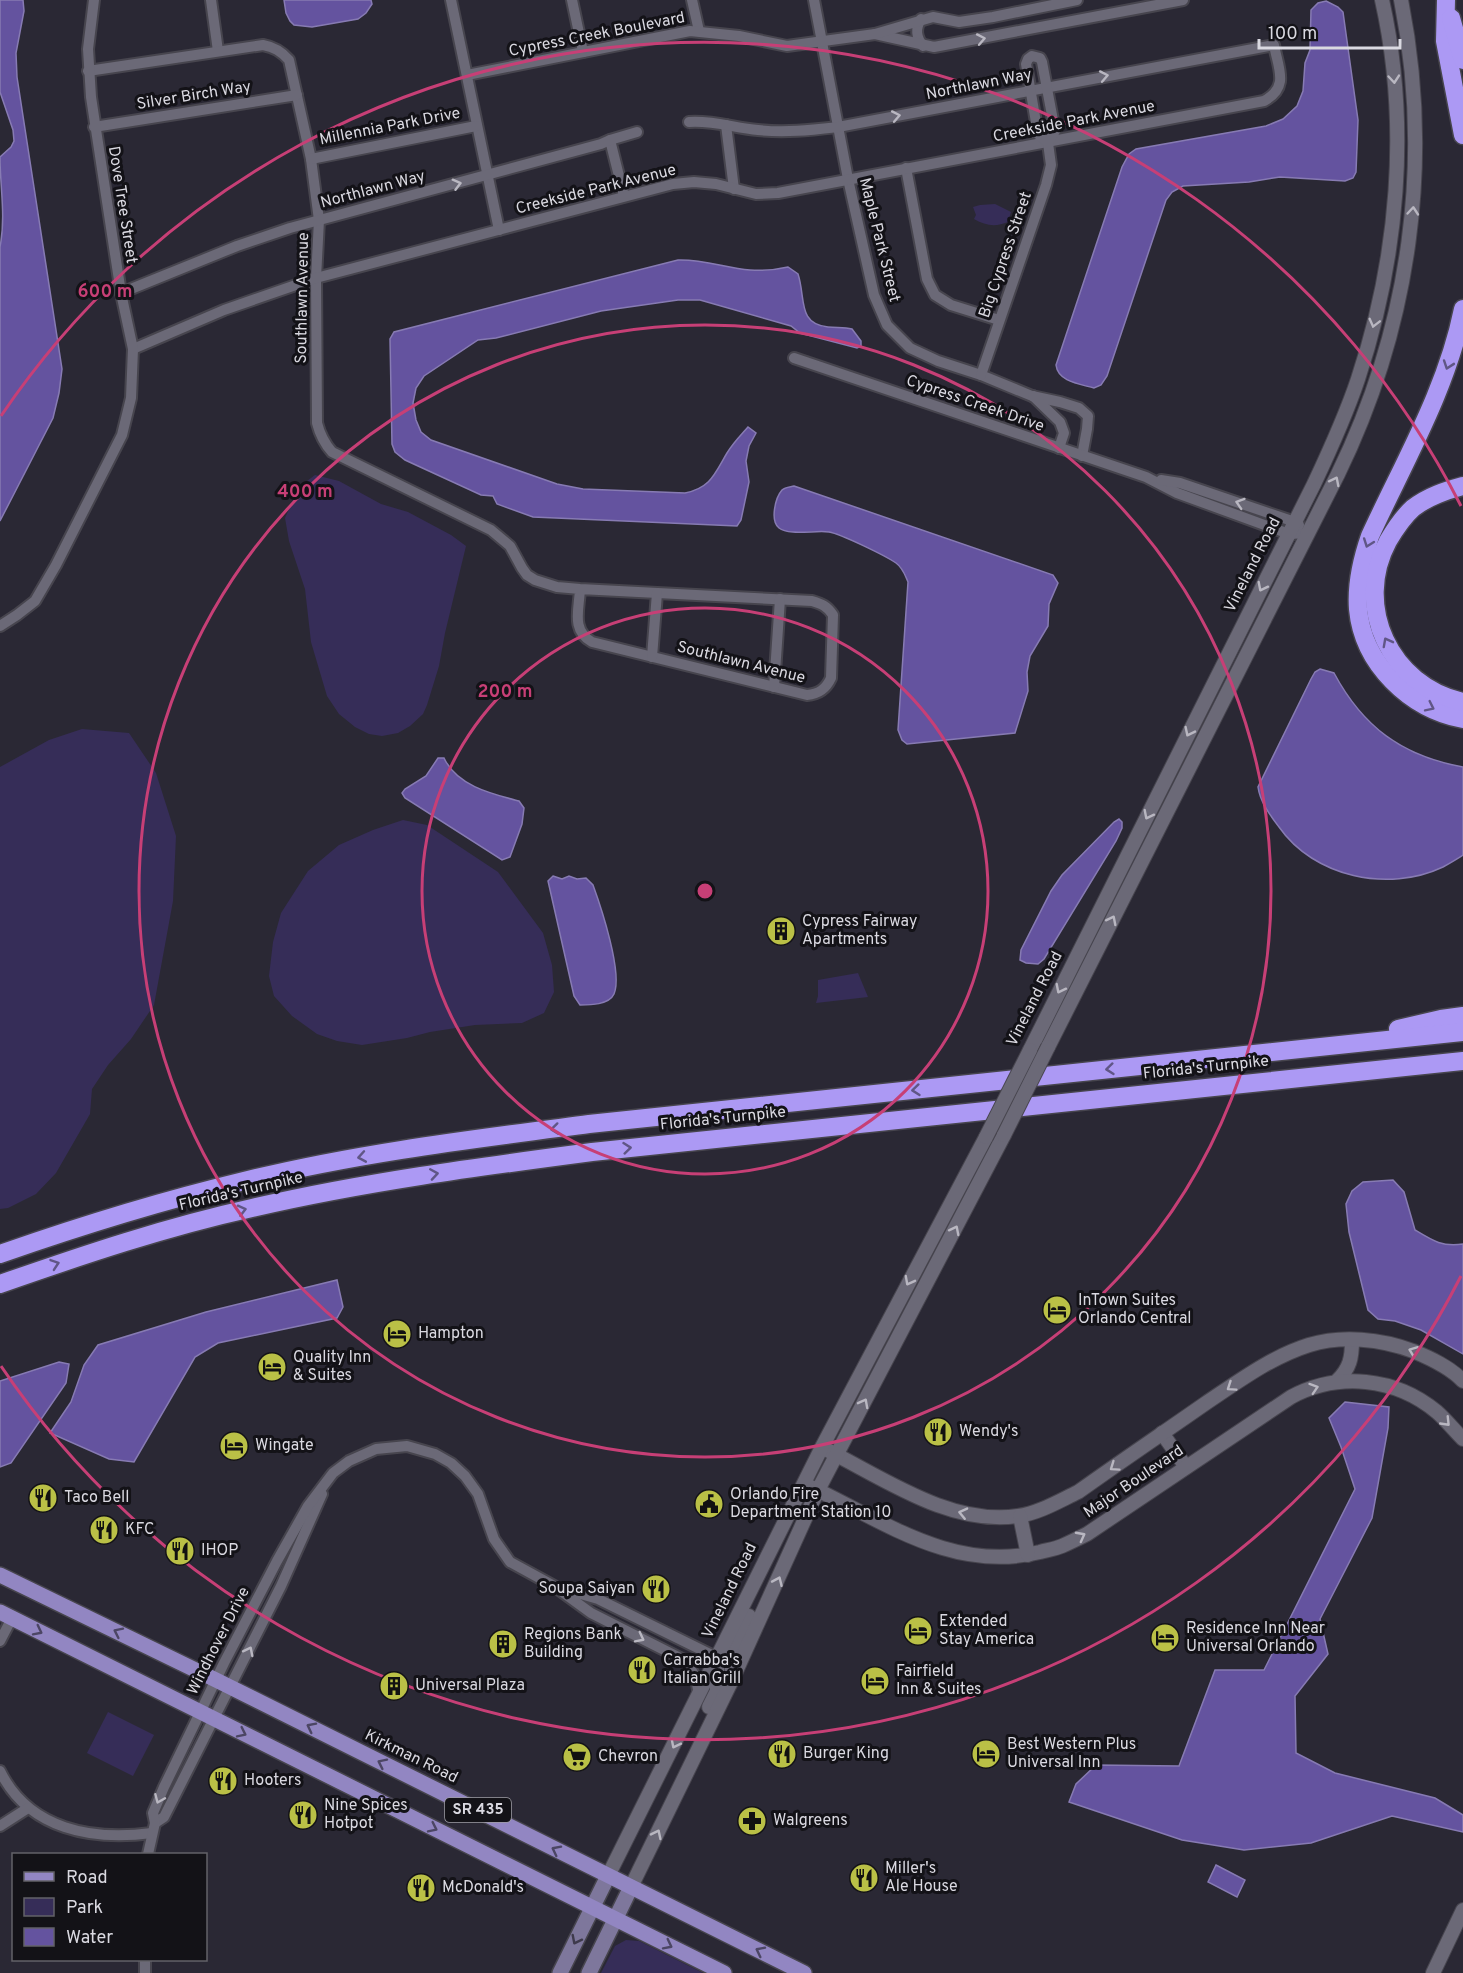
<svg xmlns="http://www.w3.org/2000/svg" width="1463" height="1973" viewBox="0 0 1463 1973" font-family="Overpass,sans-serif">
<rect width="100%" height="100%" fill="#2a2834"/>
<!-- green -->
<g fill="#362d58">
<path d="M995,204L1011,212L1008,222C996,227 986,226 974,219L976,215L973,207L980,205Z"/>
<polygon points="315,475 339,481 381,504 408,512 451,535 466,546 445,633 439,666 427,705 423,714 410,726 398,733 382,736 369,734 355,727 339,714 327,696 311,642 305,589 289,541 285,518 299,487"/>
<polygon points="82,729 129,733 156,773 176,836 173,901 154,1005 131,1039 108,1065 92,1089 90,1114 56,1173 36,1194 8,1208 0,1209 0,767 49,740"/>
<polygon points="403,820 427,825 498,872 543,933 552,965 554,992 544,1013 522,1023 475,1025 430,1032 407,1038 362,1045 337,1041 317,1034 292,1016 274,996 269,976 273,942 281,913 308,871 339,845 373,830"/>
<polygon points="858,973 868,997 816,1003 818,996 818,980"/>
<polygon points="108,1712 154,1735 133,1776 87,1753"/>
<polygon points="626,1940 639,1941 703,1973 601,1973 615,1946"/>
</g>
<!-- water -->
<g fill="#64539f" stroke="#877bb3" stroke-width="1.5">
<path d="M0,0H23L24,11L16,53L17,77L62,369L59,393L53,418L0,521V247C6,216 0,187 0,157L11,147L14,141L13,130L0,92Z"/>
<polygon points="284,0 371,0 372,4 366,13 358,19 312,27 294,25 290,21 286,13"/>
<path d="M1326,1L1338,7L1343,12L1358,120L1356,172L1353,178L1345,181L1280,177L1249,182L1183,186L1172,192L1166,200L1107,376L1101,385L1094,388C1080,384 1058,382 1056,365L1122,167L1129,154L1136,149L1266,126L1283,119L1297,106L1303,91L1305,63L1310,50L1311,10L1318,3Z"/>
<path d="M678,260C703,259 726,268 750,270C763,271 775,270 788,267L798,274C806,298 797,324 828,327C837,328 844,327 852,329L861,341V346L857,348L800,333L791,326L700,300H678L601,311L496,338L478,340L424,376L416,388L413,403L416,420L421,432L431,440L557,484L583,489L685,493C711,488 715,473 727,453C733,443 741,435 748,427L756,433L749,446L746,461L749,482L741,520L737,526L533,517L497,504L493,496L481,495L405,460L395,452L392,444L390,339L394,332Z"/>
<path d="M794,486L1053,575L1058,583L1049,604L1048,626L1030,656L1027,672L1028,691L1015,733L907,744L902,740L898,730L908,582C905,575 903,568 896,563C886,556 841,534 829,532C816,530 789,536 779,528C770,521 775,498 782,490C785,487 790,487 794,486Z"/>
<path d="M1320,669L1334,673C1363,727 1402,756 1463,767V855C1457,859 1450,863 1443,867C1388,893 1314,877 1279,827C1270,815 1260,802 1258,787L1311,679L1315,672Z"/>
<path d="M438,758H444C457,786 492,794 519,801L524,808L522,824L510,857L502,860L405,798L402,793L405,789L426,776Z"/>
<polygon points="1119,819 1122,822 1122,828 1116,841 1044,959 1038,964 1026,963 1020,960 1021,950 1051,891 1062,875 1114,822"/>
<path d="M553,876L562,879L569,876L577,879L586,878L593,885C601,907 623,973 614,994C609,1005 590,1005 580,1005L574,996L548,881Z"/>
<path d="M1393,1180L1404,1192L1415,1230C1433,1241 1442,1247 1463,1244V1354L1421,1330L1395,1321L1378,1319L1368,1310L1349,1232L1346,1204L1352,1191L1363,1182Z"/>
<polygon points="337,1280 343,1307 337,1318 218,1343 195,1357 134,1462 109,1459 50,1433 71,1402 84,1365 98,1345 206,1312"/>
<polygon points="59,1362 69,1364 66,1383 11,1463 0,1467 0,1381"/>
<polygon points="1345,1402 1389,1407 1388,1428 1372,1518 1320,1619 1328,1654 1295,1696 1296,1753 1335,1773 1435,1798 1463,1815 1463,1832 1392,1816 1311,1843 1244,1850 1182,1840 1069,1802 1076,1784 1096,1765 1179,1766 1215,1670 1264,1670 1355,1489 1341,1447 1329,1418"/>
<polygon points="1216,1865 1245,1880 1237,1897 1208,1882"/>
</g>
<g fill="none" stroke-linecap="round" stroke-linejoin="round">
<!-- minor casing -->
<g stroke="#47454e" stroke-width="14">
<g id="minor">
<polyline points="211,0 218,51"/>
<polyline points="451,0 499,230"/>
<polyline points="572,0 583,52"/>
<polyline points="692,0 699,31"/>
<polyline points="814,0 848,179 874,295 887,325 910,348 938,361 981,375 1032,396 1060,402 1079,408 1088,416 1087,429 1082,456"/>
<path d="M921,19C915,29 916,37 923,46"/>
<polyline points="875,34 934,47 1183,0"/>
<path d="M88,71L263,45C274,47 281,51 289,60L311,159L319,220L316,278L317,423C320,435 324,443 332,452L491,530L510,546L522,568L527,575L535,580L557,587L580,589L812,601C822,604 827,606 833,615L831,678C826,689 819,694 807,695L592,642C571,630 579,610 580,589"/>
<polyline points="467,75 690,31 739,36 787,46 875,34 933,17 959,22 993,17 1077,0"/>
<polyline points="726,125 734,189"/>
<polyline points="94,127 297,95"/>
<polyline points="610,140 624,196"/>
<polyline points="311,159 476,126"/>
<polyline points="906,168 927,279 935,295 951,305 999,320"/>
<polyline points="121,293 237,246 290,228 601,144 610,140 637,132"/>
<path d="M133,349L224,310L316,278L673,184L694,182L716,184L756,194L778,193L1264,101C1290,87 1278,68 1274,45L838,127C811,130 785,133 758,130C735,128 712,120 689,122"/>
<polyline points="794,358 1146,477 1177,493 1289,534 1308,533"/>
<polyline points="981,375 1046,185 1051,165 1048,143 1055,131 1042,62 1040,58 1032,56 1028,59 1026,64 1038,134 1048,143"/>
<polyline points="1033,396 1060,422 1064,433 1059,448"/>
<polyline points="1161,480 1180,483 1295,522 1299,525"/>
<polyline points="0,626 17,615 35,601 56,565 122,435 131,398 133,349 121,293 91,97 88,49 94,0"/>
<polyline points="652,657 657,593"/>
<polyline points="774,687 780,599"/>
<polyline points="563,1589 598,1599 718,1658"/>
<polyline points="0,1641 12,1618"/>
<path d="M0,1771C29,1830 93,1841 152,1833"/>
<polyline points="155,1823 164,1817 281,1586 322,1494"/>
<polyline points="0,1826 28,1808"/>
<polyline points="148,1854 155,1823 153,1813 164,1787 224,1663 277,1561 308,1506 333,1473 349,1461 376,1449 407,1446 435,1454 451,1463 465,1476 478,1494 494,1539 510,1562 554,1586 591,1613 686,1661 696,1678 699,1696"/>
<polyline points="145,1973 145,1960"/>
</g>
</g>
<!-- tertiary casing -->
<g stroke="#47454e" stroke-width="16">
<g id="tertiary">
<path d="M1048,1047L1338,474C1410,326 1433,161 1401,0"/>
<path d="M1030,1050L1314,484C1330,450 1346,415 1358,379C1398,258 1410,125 1382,0"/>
<path d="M1337,1381C1350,1368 1352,1358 1352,1340"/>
<polyline points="1162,1433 1186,1467"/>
<path d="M829,1451C886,1480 952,1526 1018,1516C1039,1513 1059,1501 1078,1492C1120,1462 1163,1433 1206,1403C1239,1381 1271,1357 1309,1345C1342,1335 1381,1339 1413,1351C1430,1358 1450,1367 1463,1381"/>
<path d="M811,1487C885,1522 954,1573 1040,1552C1047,1550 1055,1549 1062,1546C1071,1542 1079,1538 1087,1534L1291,1397C1338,1372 1395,1377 1437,1412C1446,1420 1454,1430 1463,1439"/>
<polyline points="1020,1516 1028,1555"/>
<polyline points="732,1677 731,1652 749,1616"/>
<polyline points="709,1707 717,1691 717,1662"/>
<polyline points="608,1876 822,1447 986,1137"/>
<polyline points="631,1887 732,1680 818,1490 1004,1135"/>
<polyline points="1433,1973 1463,1910"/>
</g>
</g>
<!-- secondary casing -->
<g stroke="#47454e" stroke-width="18">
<g id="secondary">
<polyline points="560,1973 608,1876"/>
<polyline points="589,1973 631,1887"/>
</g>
</g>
<!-- primary casing -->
<g stroke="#47454e" stroke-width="18">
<g id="primary">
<polyline points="0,1575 216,1680 804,1973"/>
<polyline points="0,1612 724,1973"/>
</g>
</g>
<!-- motorway casing -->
<g stroke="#47454e" stroke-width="21">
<g id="motorway">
<polyline points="1446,0 1445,41 1463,135"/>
<polyline points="1451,18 1463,60"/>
<path d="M1463,309C1447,389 1404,462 1370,536C1362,559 1356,583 1358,609C1363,664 1410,709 1463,719"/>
<path d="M1463,486C1445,491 1429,496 1413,508C1403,517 1395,529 1388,541C1353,606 1390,686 1463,702"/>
<polyline points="1398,1029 1441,1019 1463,1016"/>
<path d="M0,1254C80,1226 161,1201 244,1181C357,1153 474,1139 589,1124L1463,1032"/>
<path d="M0,1284C83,1255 166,1227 252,1208C364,1182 478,1167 592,1152L1463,1061"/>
</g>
</g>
<!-- minor -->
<use href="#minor" stroke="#6b6977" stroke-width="10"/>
<!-- tertiary -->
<use href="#tertiary" stroke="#6b6977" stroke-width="14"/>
<!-- secondary -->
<use href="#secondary" stroke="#7e779c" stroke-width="15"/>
<!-- primary -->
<use href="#primary" stroke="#9286c2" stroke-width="15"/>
<!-- motorway -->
<use href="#motorway" stroke="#ac99f4" stroke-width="18"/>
<!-- tertiary-bridge casing -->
<g stroke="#47454e" stroke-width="16" stroke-linecap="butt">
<g id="tertiary-bridge">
<polyline points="1004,1135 1048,1047"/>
<polyline points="986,1137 1030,1050"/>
</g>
</g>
<!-- tertiary-bridge -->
<use href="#tertiary-bridge" stroke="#6b6977" stroke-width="14"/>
</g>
<!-- one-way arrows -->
<defs><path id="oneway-chevron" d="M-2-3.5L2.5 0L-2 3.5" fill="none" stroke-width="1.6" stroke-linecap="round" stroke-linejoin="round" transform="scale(1.5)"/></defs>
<g stroke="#b9b7c1">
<use href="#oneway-chevron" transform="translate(981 39) rotate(-11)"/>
<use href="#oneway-chevron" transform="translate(1104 76) rotate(-11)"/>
<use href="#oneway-chevron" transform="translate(1394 79) rotate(85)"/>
<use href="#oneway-chevron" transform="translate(896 116) rotate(-11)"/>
<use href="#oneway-chevron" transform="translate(457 184) rotate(-15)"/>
<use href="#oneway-chevron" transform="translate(1413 211) rotate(-85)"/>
<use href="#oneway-chevron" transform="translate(1374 323) rotate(104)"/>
<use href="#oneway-chevron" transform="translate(1335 481) rotate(-63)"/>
<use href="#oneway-chevron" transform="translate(1240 503) rotate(-162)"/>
<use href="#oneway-chevron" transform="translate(1262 587) rotate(117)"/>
<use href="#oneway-chevron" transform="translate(1189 732) rotate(116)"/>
<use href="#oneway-chevron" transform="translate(1148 815) rotate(117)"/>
<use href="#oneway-chevron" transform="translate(1112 920) rotate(-63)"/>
<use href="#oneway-chevron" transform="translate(1060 989) rotate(117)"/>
<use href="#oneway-chevron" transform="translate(955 1230) rotate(-63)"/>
<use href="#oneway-chevron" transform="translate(909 1281) rotate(118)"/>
<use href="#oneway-chevron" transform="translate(1413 1351) rotate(-159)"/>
<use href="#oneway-chevron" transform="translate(1231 1387) rotate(146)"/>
<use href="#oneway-chevron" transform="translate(1314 1388) rotate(-18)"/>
<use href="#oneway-chevron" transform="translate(864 1403) rotate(-62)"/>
<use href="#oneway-chevron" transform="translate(1446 1422) rotate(46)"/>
<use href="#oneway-chevron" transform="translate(1114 1467) rotate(145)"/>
<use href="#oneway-chevron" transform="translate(963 1513) rotate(-167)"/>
<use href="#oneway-chevron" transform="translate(1081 1536) rotate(-28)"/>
<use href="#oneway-chevron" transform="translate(778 1581) rotate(-66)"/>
<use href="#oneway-chevron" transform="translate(640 1638) rotate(27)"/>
<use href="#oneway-chevron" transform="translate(249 1651) rotate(-63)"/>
<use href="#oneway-chevron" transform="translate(675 1744) rotate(117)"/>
<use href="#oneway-chevron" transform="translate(159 1799) rotate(113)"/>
<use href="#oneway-chevron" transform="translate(657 1834) rotate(-64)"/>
</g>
<g stroke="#605686">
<use href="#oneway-chevron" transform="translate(1448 365) rotate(109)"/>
<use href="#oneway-chevron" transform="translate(1368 543) rotate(110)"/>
<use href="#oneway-chevron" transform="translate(1387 642) rotate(-118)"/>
<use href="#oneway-chevron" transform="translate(1430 707) rotate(26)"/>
<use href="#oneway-chevron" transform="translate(1110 1069) rotate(174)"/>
<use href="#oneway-chevron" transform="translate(916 1090) rotate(174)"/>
<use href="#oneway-chevron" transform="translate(555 1129) rotate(173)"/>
<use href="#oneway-chevron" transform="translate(627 1148) rotate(-6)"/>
<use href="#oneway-chevron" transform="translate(362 1157) rotate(170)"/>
<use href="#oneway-chevron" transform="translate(434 1174) rotate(-9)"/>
<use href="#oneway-chevron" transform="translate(242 1210) rotate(-14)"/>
<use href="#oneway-chevron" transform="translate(55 1264) rotate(-19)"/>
</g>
<g stroke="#4c4664">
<use href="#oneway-chevron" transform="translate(38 1631) rotate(27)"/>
<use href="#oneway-chevron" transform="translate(118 1632) rotate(-154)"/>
<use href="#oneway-chevron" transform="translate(311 1727) rotate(-153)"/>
<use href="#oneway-chevron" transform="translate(242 1733) rotate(26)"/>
<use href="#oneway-chevron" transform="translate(382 1763) rotate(-154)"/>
<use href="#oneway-chevron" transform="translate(433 1828) rotate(26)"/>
<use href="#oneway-chevron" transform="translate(556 1850) rotate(-153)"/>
<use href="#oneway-chevron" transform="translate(668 1945) rotate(27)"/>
<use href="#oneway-chevron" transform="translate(760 1951) rotate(-153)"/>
</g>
<use stroke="#3e3a4c" href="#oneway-chevron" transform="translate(576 1940) rotate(117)"/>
<!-- distance rings -->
<g fill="none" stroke="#c73f76" stroke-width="3">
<circle cx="705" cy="891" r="283"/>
<circle cx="705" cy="891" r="566"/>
<path d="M1461 1276A849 849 0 0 1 1 1366M1 416A849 849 0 0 1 1461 506"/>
</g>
<!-- icons -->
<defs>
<g id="building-disc" transform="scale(1.5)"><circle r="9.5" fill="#bac046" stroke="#131217"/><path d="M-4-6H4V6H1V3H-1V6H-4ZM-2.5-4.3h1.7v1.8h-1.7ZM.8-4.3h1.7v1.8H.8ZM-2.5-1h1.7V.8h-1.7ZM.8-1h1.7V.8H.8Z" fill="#111"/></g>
<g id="hotel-disc" transform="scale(1.5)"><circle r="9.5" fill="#bac046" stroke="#131217"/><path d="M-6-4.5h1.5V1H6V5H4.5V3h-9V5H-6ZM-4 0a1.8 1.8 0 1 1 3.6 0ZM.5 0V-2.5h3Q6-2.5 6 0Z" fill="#111"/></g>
<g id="restaurant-disc" transform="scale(1.5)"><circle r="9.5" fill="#bac046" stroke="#131217"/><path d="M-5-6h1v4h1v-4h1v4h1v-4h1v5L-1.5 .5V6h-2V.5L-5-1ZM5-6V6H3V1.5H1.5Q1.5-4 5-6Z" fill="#111"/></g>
<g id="civic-disc" transform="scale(1.5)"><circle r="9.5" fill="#bac046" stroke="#131217"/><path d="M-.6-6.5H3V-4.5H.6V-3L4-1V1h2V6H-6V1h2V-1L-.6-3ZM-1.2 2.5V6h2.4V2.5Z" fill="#111"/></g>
<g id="supermarket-disc" transform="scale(1.5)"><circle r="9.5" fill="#bac046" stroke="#131217"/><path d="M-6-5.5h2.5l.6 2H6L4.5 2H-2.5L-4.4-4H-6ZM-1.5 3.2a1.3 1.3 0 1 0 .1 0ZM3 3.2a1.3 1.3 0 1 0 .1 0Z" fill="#111"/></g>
<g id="pharmacy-disc" transform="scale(1.5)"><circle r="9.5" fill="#bac046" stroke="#131217"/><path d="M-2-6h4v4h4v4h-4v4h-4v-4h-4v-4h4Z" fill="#111"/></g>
</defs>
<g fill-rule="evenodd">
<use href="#building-disc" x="781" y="931"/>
<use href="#hotel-disc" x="1057" y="1310"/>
<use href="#hotel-disc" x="397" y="1334"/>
<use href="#hotel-disc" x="272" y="1367"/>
<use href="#restaurant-disc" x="938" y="1432"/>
<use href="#hotel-disc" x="234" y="1446"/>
<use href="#restaurant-disc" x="43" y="1498"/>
<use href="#civic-disc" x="709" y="1504"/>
<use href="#restaurant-disc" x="104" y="1530"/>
<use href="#restaurant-disc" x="180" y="1551"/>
<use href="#restaurant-disc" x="656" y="1589"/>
<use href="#hotel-disc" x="918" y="1631"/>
<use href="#hotel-disc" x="1165" y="1638"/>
<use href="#building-disc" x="503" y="1644"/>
<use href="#restaurant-disc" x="642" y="1670"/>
<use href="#hotel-disc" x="875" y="1681"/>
<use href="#building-disc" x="394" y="1686"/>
<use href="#restaurant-disc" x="782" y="1754"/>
<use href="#hotel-disc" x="986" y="1754"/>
<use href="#supermarket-disc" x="577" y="1757"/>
<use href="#restaurant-disc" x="223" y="1781"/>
<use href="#restaurant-disc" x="303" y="1815"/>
<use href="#pharmacy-disc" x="752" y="1821"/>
<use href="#restaurant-disc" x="864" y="1878"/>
<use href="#restaurant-disc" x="421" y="1888"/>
</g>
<g text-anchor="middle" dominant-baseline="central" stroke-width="6" stroke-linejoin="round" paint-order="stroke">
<!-- shield labels -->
<rect fill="#131217" stroke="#9e9da4" stroke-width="1.5" x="445" y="1798" width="66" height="24" rx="4.5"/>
<g font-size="15" font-weight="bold" fill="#dad9e1">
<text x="478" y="1810">SR 435</text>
</g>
<!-- street labels -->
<g font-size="16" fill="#dad9e1" stroke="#131217">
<text transform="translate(597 35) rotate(-11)">Cypress Creek Boulevard</text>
<text transform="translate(979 85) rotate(-11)">Northlawn Way</text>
<text transform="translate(194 96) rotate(-9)">Silver Birch Way</text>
<text transform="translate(1074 122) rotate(-11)">Creekside Park Avenue</text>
<text transform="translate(390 127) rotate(-11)">Millennia Park Drive</text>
<text transform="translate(373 190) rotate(-15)">Northlawn Way</text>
<text transform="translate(596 190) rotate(-14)">Creekside Park Avenue</text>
<text transform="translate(122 205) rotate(81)">Dove Tree Street</text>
<text transform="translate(879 240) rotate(76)">Maple Park Street</text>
<text transform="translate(1006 255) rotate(-71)">Big Cypress Street</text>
<text transform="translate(303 298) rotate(-89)">Southlawn Avenue</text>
<text transform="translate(975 404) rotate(19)">Cypress Creek Drive</text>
<text transform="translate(1253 565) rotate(-63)">Vineland Road</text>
<text transform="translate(741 663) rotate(14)">Southlawn Avenue</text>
<text transform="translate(1035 999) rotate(-63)">Vineland Road</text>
<text transform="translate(1206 1068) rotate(-6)">Florida's Turnpike</text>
<text transform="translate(723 1119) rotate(-6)">Florida's Turnpike</text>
<text transform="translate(241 1192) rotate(-13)">Florida's Turnpike</text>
<text transform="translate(1134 1482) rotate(-34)">Major Boulevard</text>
<text transform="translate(730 1591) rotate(-64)">Vineland Road</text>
<text transform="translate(219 1641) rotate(-63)">Windhover Drive</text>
<text transform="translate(411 1757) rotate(26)">Kirkman Road</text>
</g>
<!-- poi labels -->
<g font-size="16" fill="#dad9e1" stroke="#131217" text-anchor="start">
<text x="802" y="922">Cypress Fairway<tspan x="802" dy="18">Apartments</tspan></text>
<text x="1078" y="1301">InTown Suites<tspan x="1078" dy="18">Orlando Central</tspan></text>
<text x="418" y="1334">Hampton</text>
<text x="293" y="1358">Quality Inn<tspan x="293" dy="18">&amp; Suites</tspan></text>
<text x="959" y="1432">Wendy's</text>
<text x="255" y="1446">Wingate</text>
<text x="730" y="1495">Orlando Fire<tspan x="730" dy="18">Department Station 10</tspan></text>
<text x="64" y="1498">Taco Bell</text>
<text x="125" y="1530">KFC</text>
<text x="201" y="1551">IHOP</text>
<text x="635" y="1589" text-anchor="end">Soupa Saiyan</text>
<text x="939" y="1622">Extended<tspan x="939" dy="18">Stay America</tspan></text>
<text x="1186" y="1629">Residence Inn Near<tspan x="1186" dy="18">Universal Orlando</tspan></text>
<text x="524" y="1635">Regions Bank<tspan x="524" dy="18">Building</tspan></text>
<text x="663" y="1661">Carrabba's<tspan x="663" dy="18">Italian Grill</tspan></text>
<text x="896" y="1672">Fairfield<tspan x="896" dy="18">Inn &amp; Suites</tspan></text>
<text x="415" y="1686">Universal Plaza</text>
<text x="1007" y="1745">Best Western Plus<tspan x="1007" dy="18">Universal Inn</tspan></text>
<text x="803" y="1754">Burger King</text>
<text x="598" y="1757">Chevron</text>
<text x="244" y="1781">Hooters</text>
<text x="324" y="1806">Nine Spices<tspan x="324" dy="18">Hotpot</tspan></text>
<text x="773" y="1821">Walgreens</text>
<text x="885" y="1869">Miller's<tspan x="885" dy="18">Ale House</tspan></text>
<text x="442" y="1888">McDonald's</text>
</g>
</g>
<circle cx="705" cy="891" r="9" fill="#c73f76" stroke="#131217" stroke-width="3"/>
<g font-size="18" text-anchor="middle" font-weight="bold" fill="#c73f76" stroke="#131217" stroke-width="6" stroke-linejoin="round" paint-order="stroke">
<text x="105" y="297">600 m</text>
<text x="305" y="497">400 m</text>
<text x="505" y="697">200 m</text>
</g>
<!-- legend -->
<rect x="12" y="1853" width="195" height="108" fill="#131217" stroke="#636268" stroke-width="1.5"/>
<rect x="24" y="1872" width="30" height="9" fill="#9286c2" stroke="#636268" stroke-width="1.5"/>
<text x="66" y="1883" font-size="18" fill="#dad9e1">Road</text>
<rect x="24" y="1898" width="30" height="18" fill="#362d58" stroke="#636268" stroke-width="1.5"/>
<text x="66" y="1913" font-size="18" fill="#dad9e1">Park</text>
<rect x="24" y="1928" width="30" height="18" fill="#64539f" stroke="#636268" stroke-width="1.5"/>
<text x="66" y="1943" font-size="18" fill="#dad9e1">Water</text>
<!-- scale -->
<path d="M1259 39v9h141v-9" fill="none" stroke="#dad9e1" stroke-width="3"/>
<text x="1268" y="39" font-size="18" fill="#dad9e1" stroke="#131217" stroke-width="4.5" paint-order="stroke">100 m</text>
</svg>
